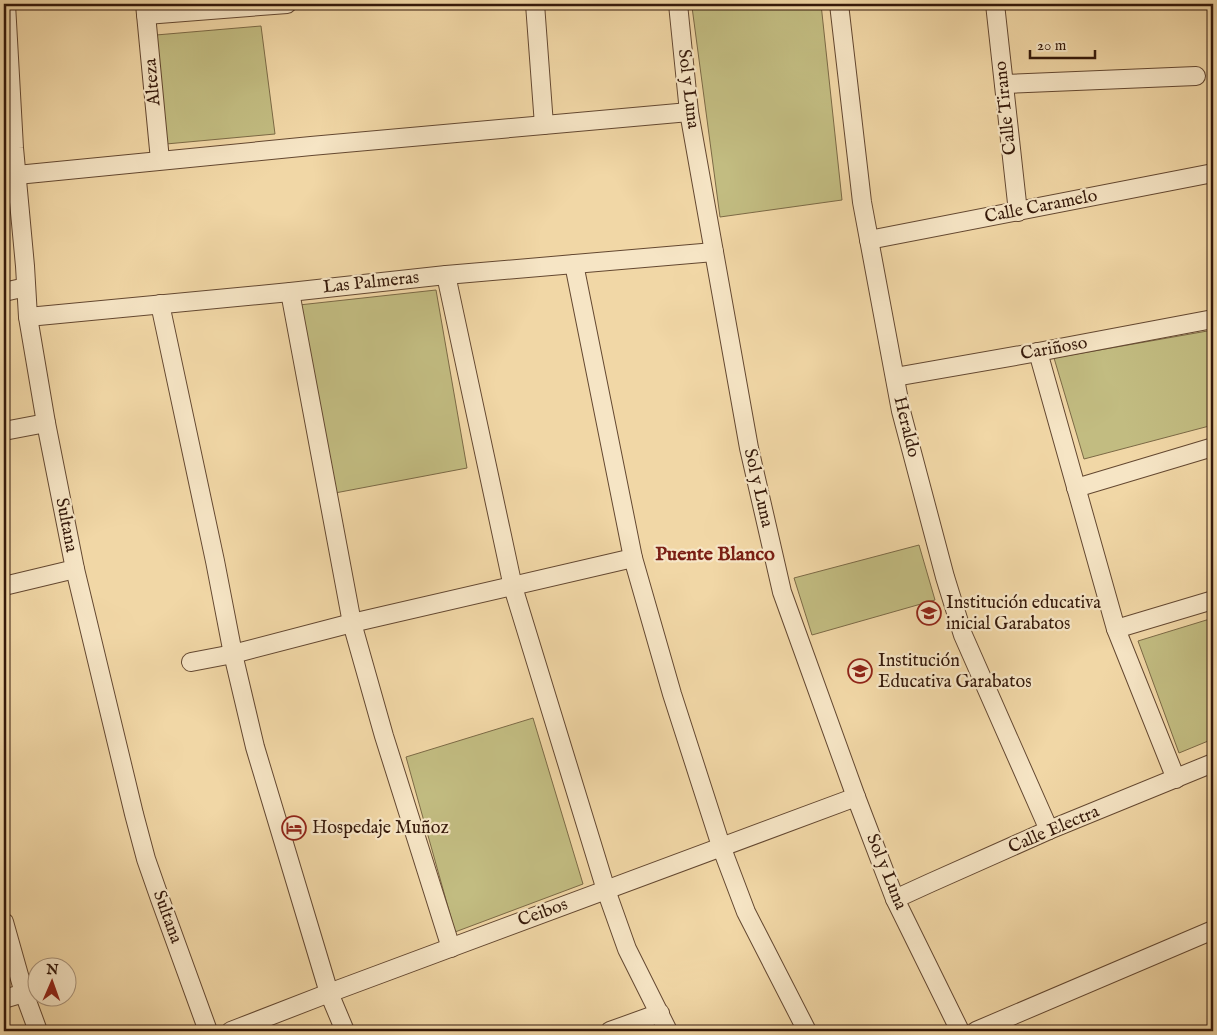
<svg xmlns="http://www.w3.org/2000/svg" width="1217" height="1035" viewBox="0 0 1217 1035" font-family="'IM FELL English',serif">
<rect width="100%" height="100%" fill="#f1d7a6"/>
<filter id="stains"><feTurbulence type="fractalNoise" baseFrequency=".004" numOctaves="4"/><feColorMatrix values="0 0 0 0 .2 0 0 0 0 .09 0 0 0 0 .02 0 0 0 .5 -.17"/></filter>
<radialGradient id="worn" r=".72"><stop offset=".6" stop-color="#630" stop-opacity="0"/><stop offset="1" stop-color="#630" stop-opacity=".3"/></radialGradient>
<!-- green -->
<g fill="#c2bc81" stroke="#7c6a46">
<polygon points="786,4 821,4 842,200 720,217 692,7"/>
<polygon points="261,26 275,134 166,144 156,35"/>
<polygon points="436,290 467,468 335,493 299,305"/>
<polygon points="1213,330 1213,425 1084,459 1054,358"/>
<polygon points="919,545 935,600 812,635 794,578"/>
<polygon points="1213,618 1213,739 1179,753 1138,641"/>
<polygon points="533,718 583,884 455,932 406,757"/>
</g>
<g fill="none" stroke-linecap="round" stroke-linejoin="round">
<!-- street casing -->
<g stroke="#644831" stroke-width="20">
<g id="street">
<polyline points="6,4 14,148 25,266 28,317 46,423 75,569 134,814 146,859 160,899 208,1031"/>
<polyline points="145,4 160,160"/>
<polyline points="535,4 544,125"/>
<polyline points="678,4 689,112 749,448 782,592 856,797 895,899 960,1031"/>
<polyline points="839,4 862,202 901,411 945,577 963,635 1049,830"/>
<polyline points="995,4 1018,212"/>
<polyline points="146,15 287,4"/>
<polyline points="1004,84 1196,76"/>
<polyline points="17,175 311,146 689,112"/>
<polyline points="869,240 1213,173"/>
<polyline points="574,264 633,558 672,694 721,846 746,912 807,1031"/>
<polyline points="446,275 513,587 606,890 627,949 668,1031"/>
<polyline points="4,292 26,287"/>
<polyline points="290,292 352,623 384,736 451,948"/>
<polyline points="160,304 215,561 233,654 255,747 329,993 345,1031"/>
<polyline points="28,317 290,292 446,275 714,252"/>
<polyline points="1038,352 1116,629 1176,779"/>
<polyline points="895,377 1038,352 1213,319"/>
<polyline points="4,431 46,423"/>
<polyline points="1076,488 1213,447"/>
<polyline points="4,586 75,569"/>
<polyline points="1116,629 1213,600"/>
<polyline points="191,662 233,654 352,623 633,558"/>
<polyline points="895,899 930,883 1049,830 1213,763"/>
<polyline points="4,922 24,993 38,1031"/>
<polyline points="4,999 24,993"/>
<polyline points="231,1031 329,993 856,797"/>
<polyline points="610,1031 660,1013"/>
<polyline points="976,1031 1213,930"/>
</g>
</g>
<!-- street -->
<use href="#street" stroke="#f6e5c5" stroke-width="18"/>
</g>
<!-- icons -->
<defs>
<g id="school-ring" transform="scale(1.25)"><circle r="9.5" fill="#f6e5c5" stroke="#8f2418" stroke-width="1.5"/><path d="M0-5L7-2L0 1L-7-2ZM-4 1L0 2.5L4 1V4Q0 6-4 4Z" fill="#8f2418"/></g>
<g id="hotel-ring" transform="scale(1.25)"><circle r="9.5" fill="#f6e5c5" stroke="#8f2418" stroke-width="1.5"/><path d="M-6-4.5h1.5V1H6V5H4.5V3h-9V5H-6ZM-4 0a1.8 1.8 0 1 1 3.6 0ZM.5 0V-2.5h3Q6-2.5 6 0Z" fill="#8f2418"/></g>
</defs>
<g fill-rule="evenodd">
<use href="#school-ring" x="929" y="613"/>
<use href="#school-ring" x="860" y="671"/>
<use href="#hotel-ring" x="294" y="828"/>
</g>
<g text-anchor="middle" dominant-baseline="central" stroke-width="4.5" stroke-linejoin="round" paint-order="stroke">
<!-- street labels -->
<g font-size="18" fill="#35190a" stroke="#f6e5c5">
<text transform="translate(153 82) rotate(-95)">Alteza</text>
<text transform="translate(688 89) rotate(83)">Sol y Luna</text>
<text transform="translate(1006 108) rotate(-96)">Calle Tirano</text>
<text transform="translate(1041 207) rotate(-11)">Calle Caramelo</text>
<text transform="translate(371 283) rotate(-6)">Las Palmeras</text>
<text transform="translate(1054 349) rotate(-10)">Cariñoso</text>
<text transform="translate(906 427) rotate(76)">Heraldo</text>
<text transform="translate(758 488) rotate(77)">Sol y Luna</text>
<text transform="translate(66 525) rotate(79)">Sultana</text>
<text transform="translate(1054 830) rotate(-23)">Calle Electra</text>
<text transform="translate(886 872) rotate(68)">Sol y Luna</text>
<text transform="translate(543 913) rotate(-20)">Ceibos</text>
<text transform="translate(167 917) rotate(70)">Sultana</text>
</g>
<!-- poi labels -->
<g font-size="18" fill="#35190a" stroke="#f6e5c5" text-anchor="start">
<text x="946" y="603">Institución educativa<tspan x="946" dy="21">inicial Garabatos</tspan></text>
<text x="878" y="661">Institución<tspan x="878" dy="21">Educativa Garabatos</tspan></text>
<text x="312" y="828">Hospedaje Muñoz</text>
</g>
<!-- quarter labels -->
<g font-size="20" font-weight="bold" fill="#7a1f14" stroke="#f6e5c5">
<text x="715" y="554">Puente Blanco</text>
</g>
</g>
<!-- margin -->
<rect width="1217" height="1035" fill="none" stroke="#f1d7a6" stroke-width="20"/>
<rect x="5" y="5" width="1207" height="1025" fill="none" stroke="#35190a" stroke-width="2.5"/>
<rect x="10" y="10" width="1197" height="1015" fill="none" stroke="#35190a"/>
<!-- north arrow -->
<g transform="translate(52 982) rotate(2)"><circle r="24" fill="#f6e5c5" stroke="#a9937a"/>
<path d="M0-4L9 19L0 12L-9 19Z" fill="#8f2418"/>
<text y="-8" font-size="14" font-weight="bold" text-anchor="middle" fill="#35190a">N</text>
</g>
<!-- scale -->
<path d="M1030 50v8h65v-8" fill="none" stroke="#35190a" stroke-width="2.5"/>
<text x="1037" y="50" font-size="15" fill="#35190a" stroke="#f6e5c5" stroke-width="4" paint-order="stroke">20 m</text>
<rect width="100%" height="100%" filter="url(#stains)"/>
<rect width="100%" height="100%" fill="url(#worn)"/>
</svg>
